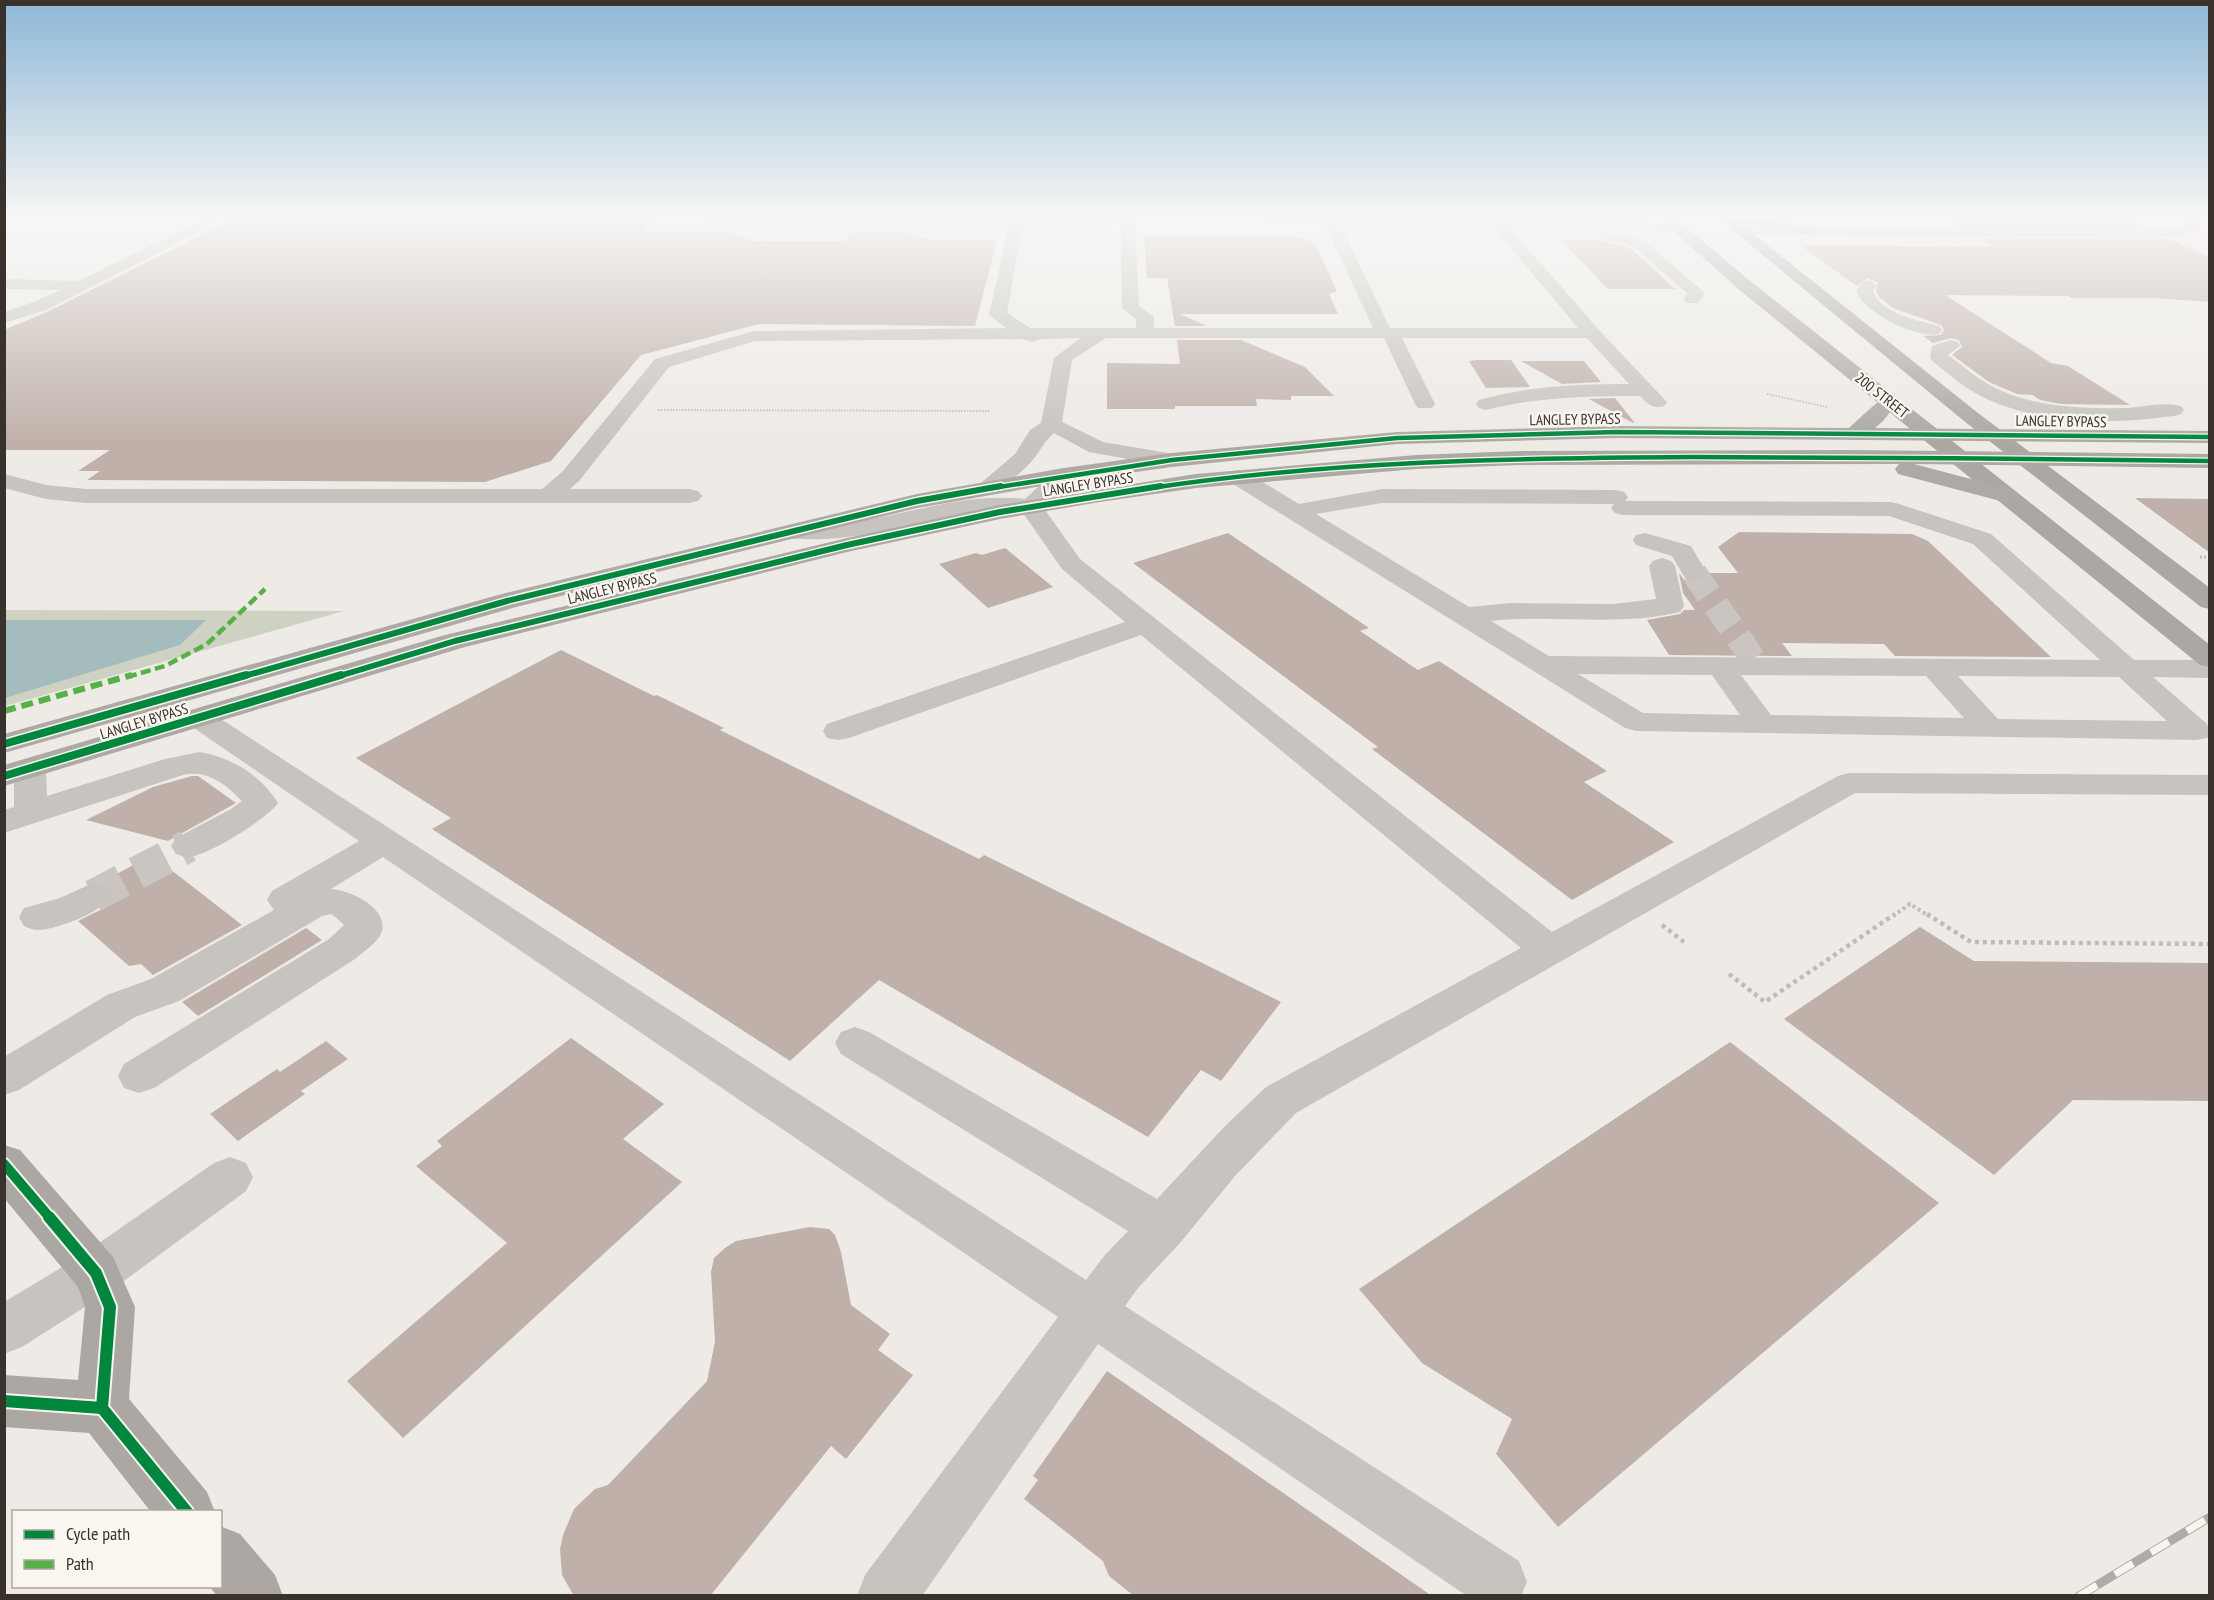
<svg xmlns="http://www.w3.org/2000/svg" width="2214" height="1600" viewBox="0 0 2214 1600" font-family="'PT Sans Narrow',sans-serif">
<rect width="100%" height="100%" fill="#eeeae6"/>
<!-- green -->
<polygon fill="#ced2c2" points="5,610 344,611 5,706"/>
<!-- water -->
<polygon fill="#a4bcbd" points="5,620 206,620 180,645 5,698"/>
<!-- building -->
<g fill="#bfb1aa">
<polygon points="234,219 653,219 642,231 729,231 752,241 846,241 851,231 903,231 933,240 997,240 975,326 759,324 641,355 551,461 485,482 87,480 100,471 78,471 110,450 4,450 4,330 47,312"/>
<polygon points="1945,219 2124,219 2143,228 1957,226"/>
<polygon points="1144,235 1287,235 1314,242 1337,291 1329,294 1338,314 1180,314 1207,326 1175,326 1167,278 1147,278"/>
<polygon points="1981,239 2168,239 2210,257 2210,302 2154,298 2072,298 2068,296 1945,295 2051,363 2068,366 2130,405 2061,404 2040,400 2033,395 2017,394 1989,382 1952,355 1962,347 1959,340 1950,338 1933,343 1923,336 1941,335 1944,330 1941,325 1893,308 1879,297 1876,291 1878,283 1868,278 1857,286 1800,245 1995,247"/>
<polygon points="1561,240 1599,240 1630,248 1675,289 1608,289"/>
<polygon points="1177,340 1241,340 1305,367 1334,396 1291,396 1291,400 1256,399 1257,406 1175,406 1175,409 1107,409 1107,363 1180,364"/>
<polygon points="1477,360 1511,360 1530,387 1486,388 1469,361"/>
<polygon points="1521,361 1584,361 1601,382 1562,384"/>
<polygon points="1615,398 1634,422 1633,423 1589,399"/>
<polygon points="2135,498 2210,499 2210,553"/>
<polygon points="1739,532 1912,534 1928,541 2051,657 1895,656 1884,644 1782,643 1792,656 1669,655 1647,620 1680,614 1684,610 1695,610 1683,593 1679,573 1684,580 1693,583 1704,580 1709,573 1738,573 1718,547"/>
<polygon points="1228,533 1369,628 1360,631 1418,670 1439,661 1607,771 1584,782 1674,842 1572,900 1372,749 1378,747 1133,563"/>
<polygon points="1005,548 1053,587 988,608 939,564 976,553 982,555"/>
<polygon points="561,650 654,696 657,695 724,728 720,730 979,859 984,855 1281,1002 1221,1081 1201,1070 1148,1137 879,980 790,1061 432,829 451,818 356,758"/>
<polygon points="192,776 198,776 236,803 168,841 86,820 153,787"/>
<polygon points="152,855 242,925 153,975 141,964 129,966 78,921 100,910 113,897 108,886 100,883"/>
<polygon points="1920,927 1974,961 2210,963 2210,1101 2073,1100 1994,1175 1784,1019"/>
<polygon points="306,928 322,940 198,1016 182,1002"/>
<polygon points="571,1038 664,1104 623,1139 682,1182 403,1438 347,1381 507,1243 416,1166 442,1146 437,1141"/>
<polygon points="326,1041 348,1059 301,1091 305,1094 238,1141 210,1114 277,1069 280,1072"/>
<polygon points="1730,1042 1939,1203 1558,1527 1496,1454 1512,1419 1422,1363 1359,1289"/>
<polygon points="810,1227 829,1229 835,1235 841,1252 851,1305 890,1334 878,1350 913,1375 846,1459 831,1446 710,1596 574,1596 562,1575 560,1549 563,1535 574,1509 595,1489 608,1485 707,1381 715,1342 711,1272 714,1258 725,1248 736,1241"/>
<polygon points="1107,1371 1432,1596 1134,1596 1109,1576 1103,1561 1024,1499 1038,1480 1033,1476"/>
</g>
<g fill="none" stroke-linecap="round" stroke-linejoin="round">
<!-- minor-tunnel-far1 -->
<polyline stroke="#cac5c1" stroke-width="26" stroke-dasharray="26 13" stroke-linecap="butt" points="1694,573 1753,659"/>
<!-- minor-tunnel -->
<polyline stroke="#cac5c1" stroke-width="33" stroke-dasharray="33 16" stroke-linecap="butt" points="93,896 188,846"/>
<!-- path-far3 -->
<g stroke="#c0bbb6" stroke-width="2" stroke-dasharray="1.5 1.5" stroke-linecap="butt">
<polyline points="1767,394 1827,407"/>
<polyline points="658,410 990,411"/>
</g>
<!-- path-far2 -->
<polyline stroke="#c0bbb6" stroke-width="3" stroke-dasharray="2 2" stroke-linecap="butt" points="2200,557 2210,557"/>
<!-- path-far1 -->
<polyline stroke="#c0bbb6" stroke-width="4" stroke-dasharray="3 3" stroke-linecap="butt" points="1893,916 1910,904 1929,916"/>
<!-- path -->
<g stroke="#c0bbb6" stroke-width="4.5" stroke-dasharray="4 4" stroke-linecap="butt">
<polyline points="1927,914 1971,942 2210,944"/>
<polyline points="1662,925 1684,942"/>
<polyline points="1729,974 1765,1002 1895,914"/>
</g>
<!-- minor -->
<g fill="#c7c3be" fill-rule="evenodd">
<polygon points="205,219 224,219 46,310 4,323 4,312 34,302 60,290 4,289 4,279 79,281"/>
<path d="M1140,219L1135,223L1139,306L1154,317V328H1373L1325,224L1266,223L1259,219H1502L1682,224L1684,227L1682,230L1677,231L1510,228L1598,329L1667,402L1664,406C1652,409 1648,404 1640,396C1587,396 1537,397 1486,410L1479,408L1476,404L1479,400C1528,386 1578,384 1629,384L1587,338H1402L1435,404L1432,408H1418L1415,404L1384,338H1106L1072,360L1062,422L1103,442L1180,455L1183,460L1180,465L1172,467L1089,452L1054,433C1043,442 1039,454 1030,463C1017,476 996,497 978,493L975,488L1015,454L1030,430L1041,423L1054,358L1081,338L1040,339L1032,342L1022,339L755,341L669,367L579,481L570,489H690L698,491L702,496L698,501L690,503H86L46,499L4,488V474L46,485L86,489H542L563,471L655,359L754,331L1006,328L989,315L1008,229H711L706,228L704,225L706,222ZM1121,224L1122,308L1136,319V328H1030L1007,313L1022,229L1080,228ZM1340,225L1494,228L1578,328H1390Z"/>
<polygon points="2189,219 2203,219 2198,231 2184,235 2150,238 1740,234 1733,230 1740,226 2150,230 2182,227 2187,225"/>
<polygon points="1606,232 1643,240 1705,293 1698,303 1686,303 1684,299 1688,294 1633,246 1601,239 1599,236 1601,233"/>
<path d="M1869,280L1877,285L1873,291C1880,313 1919,321 1939,326L1942,330L1939,334C1917,339 1863,313 1856,290L1863,282Z"/>
<path d="M1951,340L1958,342L1960,346L1948,355C1966,368 1982,383 2002,391C2039,407 2082,409 2121,408C2140,408 2163,401 2181,406L2184,410L2181,414L2174,416C2114,424 2045,425 1989,400C1968,391 1950,375 1932,361L1930,357L1932,346Z"/>
<path d="M1064,468L1072,470L1075,475L1043,507L1080,559L1552,932L1838,776L1849,773L2210,775V795L1855,793L1296,1113L1235,1176L1180,1243L1138,1288L1125,1306L1519,1561L1527,1582L1521,1596H1467L1098,1344L922,1596H857L865,1575L1058,1317L383,857L331,889C349,890 388,907 382,931C379,942 364,951 355,959L154,1088L139,1093L124,1088L118,1076L124,1064L329,939L344,925L332,914L322,916L179,1001L135,1017L19,1090L4,1095V1057L107,995L151,979L274,910L267,900L272,891L359,841L188,724L184,718L188,712L199,709L210,712L1086,1280L1104,1256L1128,1231L841,1054L835,1043L841,1032L855,1027L869,1032L1157,1199L1224,1127L1266,1087L1521,948L1141,635L849,738L838,740L827,738L823,731L827,724L1125,622L1062,569L1023,513C962,505 907,530 847,537C829,540 810,539 792,539L783,537L780,532L783,527C804,522 826,525 848,523C907,515 963,492 1025,499L1056,470Z"/>
<path d="M1238,470L1246,472L1299,504L1382,489L1616,490L1624,492L1628,497L1625,501L1891,502L1899,504L1991,534L2134,660H2210V678L2153,677L2207,724L2210,734L2207,738L2196,740L1636,731L1625,728L1230,482L1227,477L1230,472ZM1382,503L1614,504L1611,508L1615,513L1623,515L1889,516L1973,544L2100,660L1549,656L1491,621C1554,614 1619,627 1680,612L1684,606L1675,566L1671,561L1662,558L1653,561L1649,566L1656,599L1613,604L1511,603L1469,607L1316,514ZM1578,674L1712,675L1740,715L1643,713ZM1741,675L1926,676L1964,718L1771,715ZM1958,676L2119,677L2167,721L1998,719Z"/>
<polygon points="1645,533 1691,546 1707,573 1703,578 1694,581 1685,578 1672,556 1636,545 1633,540 1636,535"/>
<path d="M200,752C233,758 260,775 278,803C267,819 209,855 190,857C185,858 180,855 176,854L171,846L176,838L231,809L242,801C226,784 206,769 183,775L4,833V810L14,807V768L19,761L30,758L41,761L46,768L47,796L165,759Z"/>
<path d="M93,883L106,887L111,896C101,913 58,929 38,930C34,930 28,928 24,926L19,917L24,908L60,898Z"/>
<polygon points="230,1157 246,1163 253,1177 246,1191 113,1289 22,1347 4,1354 4,1302 79,1257 214,1163"/>
</g>
<!-- major -->
<g fill="#aca7a3" fill-rule="evenodd">
<polygon points="1660,219 1676,219 1754,284 2210,645 2210,667 2200,665 1742,292"/>
<polygon points="1719,219 1765,219 1812,227 1814,230 1812,233 1807,234 1741,224 1978,413 2210,588 2210,609 2201,607 1964,421"/>
<polygon points="4,1145 20,1150 113,1257 120,1273 135,1307 129,1399 207,1492 215,1512 151,1512 89,1433 4,1427 4,1375 78,1380 85,1307 78,1287 4,1198"/>
<polygon points="220,1526 240,1534 275,1575 283,1596 217,1596 209,1586 220,1586"/>
</g>
<!-- highway -->
<g fill="#ada9a5" fill-rule="evenodd">
<path d="M1889,395L1896,397L1899,401L1883,421L1875,428L2210,431V443L1617,438L1397,444L1172,467L1064,482L917,508L516,607L4,753V734L498,595L917,494L1064,468L1172,453L1397,432L1617,426L1849,428C1858,420 1881,397 1889,395Z"/>
<polygon points="1851,450 2210,454 2210,468 1914,464 2016,491 2020,496 2016,501 2008,503 1898,474 1895,469 1899,464 1520,465 1416,469 1196,488 1100,502 1000,519 847,552 465,647 4,786 4,765 445,635 847,538 1000,505 1196,474 1416,455 1520,451"/>
</g>
<!-- rail casing -->
<g stroke="#afaba8" stroke-width="9">
<polyline id="rail" points="2079,1596 2210,1517"/>
</g>
<!-- rail -->
<use href="#rail" stroke="#f9f5ef" stroke-width="7" stroke-dasharray="21" stroke-linecap="butt"/>
<!-- quiet-far1 -->
<polyline stroke="#56b246" stroke-width="4.5" stroke-dasharray="10 4.5" stroke-linecap="butt" points="127,677 165,666 207,644 265,589"/>
<!-- quiet -->
<polyline stroke="#56b246" stroke-width="6" stroke-dasharray="12 6" stroke-linecap="butt" points="4,711 132,675"/>
<!-- cycleway-far4 casing -->
<g stroke="#f9f5ef" stroke-width="7">
<g id="cycleway-far4">
<polyline points="993,488 1172,460 1397,438 1617,432 2210,437"/>
<path d="M1151,488C1330,461 1512,458 1693,457C1865,457 2038,459 2210,461"/>
</g>
</g>
<!-- cycleway-far3 casing -->
<g stroke="#f9f5ef" stroke-width="9">
<g id="cycleway-far3">
<polyline points="241,677 507,601 917,501 1001,486"/>
<polyline points="336,677 455,641 847,545 1000,512 1161,486"/>
</g>
</g>
<!-- cycleway-far2 casing -->
<g stroke="#f9f5ef" stroke-width="11">
<g id="cycleway-far2">
<polyline points="4,744 246,675"/>
<polyline points="4,776 341,675"/>
</g>
</g>
<!-- cycleway-far1 casing -->
<g stroke="#f9f5ef" stroke-width="14">
<polyline id="cycleway-far1" points="4,1164 50,1218"/>
</g>
<!-- cycleway casing -->
<g stroke="#f9f5ef" stroke-width="16">
<g id="cycleway">
<polyline points="49,1217 96,1273 110,1307 102,1408 187,1512"/>
<polyline points="4,1401 102,1408"/>
</g>
</g>
<!-- cycleway-far4 -->
<use href="#cycleway-far4" stroke="#00873e" stroke-width="4.5"/>
<!-- cycleway-far3 -->
<use href="#cycleway-far3" stroke="#00873e" stroke-width="6"/>
<!-- cycleway-far2 -->
<use href="#cycleway-far2" stroke="#00873e" stroke-width="8"/>
<!-- cycleway-far1 -->
<use href="#cycleway-far1" stroke="#00873e" stroke-width="10"/>
<!-- cycleway -->
<use href="#cycleway" stroke="#00873e" stroke-width="12"/>
</g>
<!-- sky -->
<linearGradient id="sky" x2="0" y2="1"><stop stop-color="#8db7d7"/><stop offset="0.49" stop-color="#f7f6f4"/><stop offset="1" stop-color="#f7f6f4" stop-opacity="0"/></linearGradient>
<rect width="2214" height="443" fill="url(#sky)"/>
<g text-anchor="middle" dominant-baseline="central" stroke-width="5" stroke-linejoin="round" paint-order="stroke">
<!-- far-street labels -->
<g font-size="15" fill="#38312c" stroke="#f9f5ef">
<text transform="translate(1882 395) rotate(38)">200 STREET</text>
<text transform="translate(1575 419) rotate(-1)">LANGLEY BYPASS</text>
<text transform="translate(2061 421) rotate(1)">LANGLEY BYPASS</text>
<text transform="translate(1088 484) rotate(-9)">LANGLEY BYPASS</text>
<text transform="translate(612 588) rotate(-14)">LANGLEY BYPASS</text>
<text transform="translate(144 721) rotate(-17)">LANGLEY BYPASS</text>
</g>
</g>
<!-- border -->
<rect width="2214" height="1600" fill="none" stroke="#38312c" stroke-width="12"/>
<!-- legend -->
<rect x="12" y="1510" width="210" height="78" fill="#f9f5ef" stroke="#aca7a1" stroke-width="1.5"/>
<rect x="24" y="1530" width="30" height="9" fill="#00873e" stroke="#aca7a1" stroke-width="1.5"/>
<text x="66" y="1540" font-size="18" fill="#38312c">Cycle path</text>
<rect x="24" y="1560" width="30" height="9" fill="#56b246" stroke="#aca7a1" stroke-width="1.5"/>
<text x="66" y="1570" font-size="18" fill="#38312c">Path</text>
</svg>
